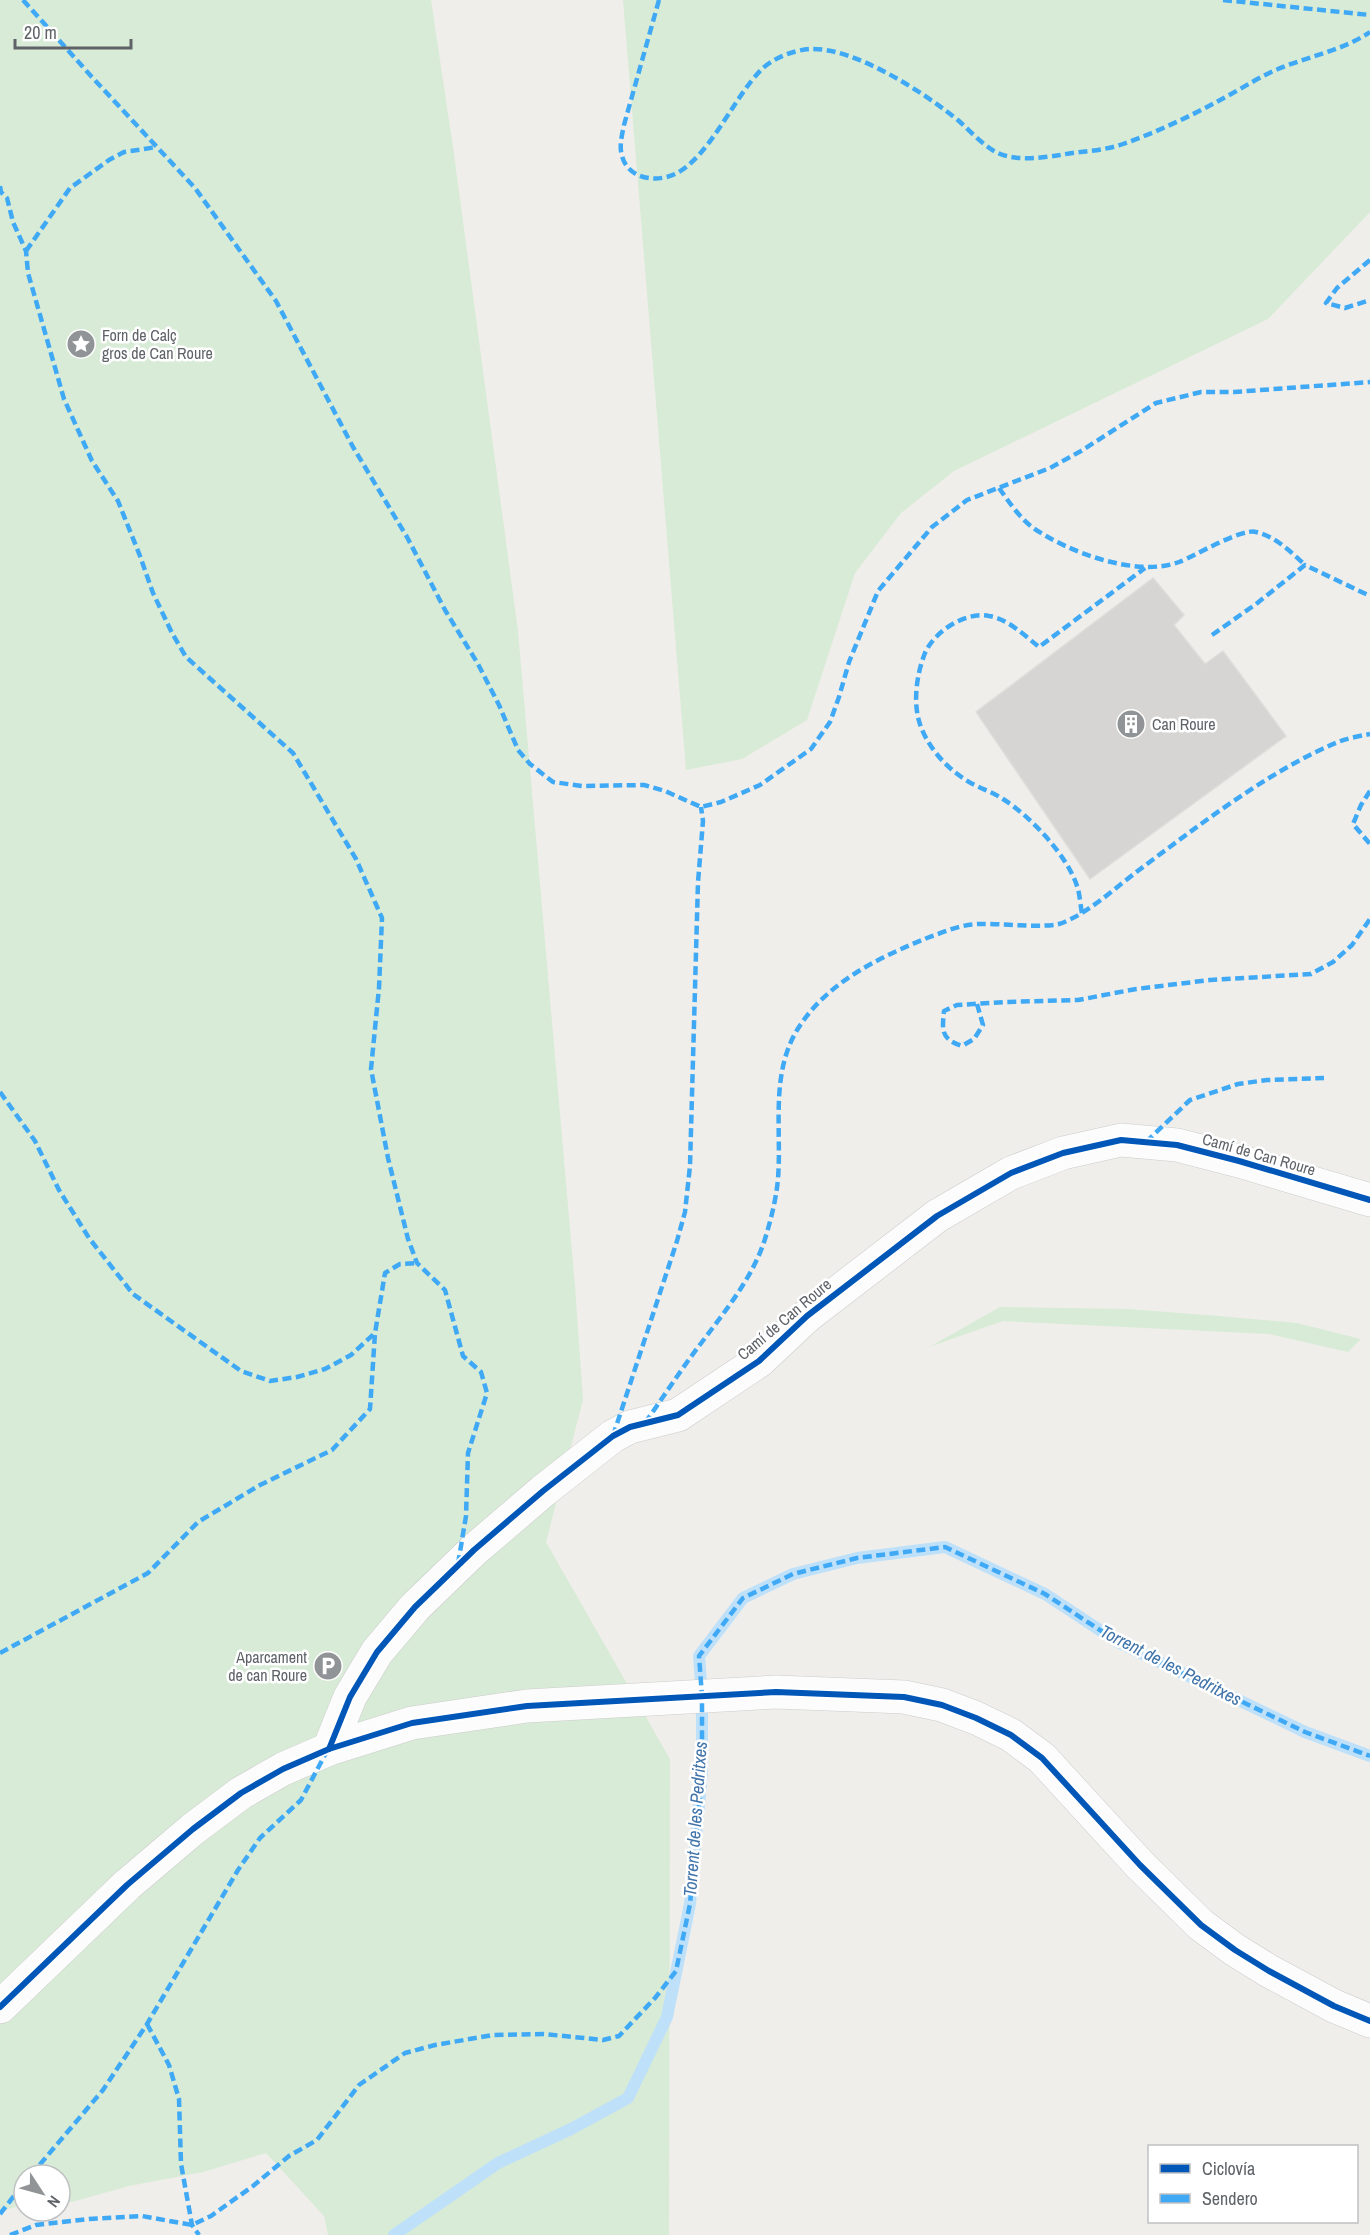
<svg xmlns="http://www.w3.org/2000/svg" width="1370" height="2235" viewBox="0 0 1370 2235" font-family="'Archivo Narrow',sans-serif">
<rect width="100%" height="100%" fill="#efeeea"/>
<!-- green -->
<g fill="#d8ebd6">
<polygon points="0,0 431,0 453,147 518,631 575,1286 583,1400 546,1542 670,1759 669,2235 328,2235 324,2216 266,2153 203,2172 129,2186 72,2202 60,2202 60,2175 24,2175 24,2205 0,2211"/>
<polygon points="623,0 1370,0 1370,212 1268,319 954,471 901,513 855,573 807,720 742,759 686,770"/>
<polygon points="1000,1307 1128,1309 1219,1316 1297,1323 1361,1339 1348,1352 1269,1334 1003,1321 929,1347"/>
</g>
<g fill="none" stroke-linecap="round" stroke-linejoin="round">
<!-- stream -->
<polyline stroke="#bfe0f9" stroke-width="12" points="394,2235 498,2163 571,2129 628,2098 667,2017 690,1904 702,1771 702,1696 699,1656 743,1598 793,1574 857,1558 945,1547 1045,1594 1118,1642 1305,1732 1370,1756"/>
</g>
<!-- building -->
<polygon fill="#d6d5d3" stroke="#deddd9" stroke-width="1.5" points="1153,578 1184,615 1174,625 1205,664 1223,651 1286,736 1090,879 976,712"/>
<g fill="none" stroke-linecap="round" stroke-linejoin="round">
<!-- minor casing -->
<g stroke="#cbcccc" stroke-width="34">
<g id="minor">
<polyline points="329,1749 350,1697 377,1652 415,1607 474,1550 543,1491 613,1436 630,1427 678,1415 759,1361 807,1316 937,1216 1011,1173 1063,1153 1121,1140 1177,1145 1239,1161 1370,1200"/>
<polyline points="0,2007 127,1885 193,1829 241,1793 283,1769 329,1749 412,1723 527,1706 776,1692 904,1697 942,1705 976,1718 1011,1735 1042,1758 1140,1865 1201,1925 1235,1950 1269,1971 1334,2006 1370,2021"/>
</g>
</g>
<!-- minor -->
<use href="#minor" stroke="#fdfcfc" stroke-width="33"/>
<!-- quiet -->
<g stroke="#3fa9f5" stroke-width="4.5" stroke-dasharray="9 4.5" stroke-linecap="butt">
<polyline points="23,0 91,76 195,188 276,301 353,447 407,537 445,610 478,664 499,705 518,750 530,764 553,782 582,786 644,785 665,791 701,807 721,802 760,785 811,749 830,722 839,697 849,662 878,591 932,527 967,500 1050,468 1081,451 1156,403 1201,392 1234,392 1370,382"/>
<path d="M659,0L624,125C622,135 619,146 622,156C628,179 656,183 675,174C709,158 734,97 761,70C773,58 794,50 810,49C855,47 926,94 959,121C970,131 981,143 994,151C1013,162 1040,158 1060,155C1081,151 1104,151 1123,144C1157,132 1191,116 1222,99C1241,89 1259,77 1278,69C1309,56 1342,51 1370,32"/>
<polyline points="1223,0 1370,15"/>
<polyline points="0,186 1,192 7,198 13,222 26,251 28,273 64,399 92,461 118,501 140,556 153,593 172,633 186,657 293,753 356,859 382,918 379,988 371,1069 388,1158 408,1239 417,1263 445,1290 463,1356 481,1372 487,1393 468,1453 466,1516 458,1564"/>
<polyline points="26,251 70,188 109,160 124,152 157,147"/>
<polyline points="1370,260 1337,288 1326,303 1345,308 1370,300"/>
<path d="M999,488C1009,502 1019,517 1032,527C1067,552 1137,578 1179,562C1195,556 1241,528 1256,532C1275,536 1291,552 1305,565"/>
<polyline points="1212,635 1256,604 1305,565 1370,596"/>
<polyline points="1370,791 1361,805 1353,824 1370,844"/>
<path d="M1082,913C1080,904 1080,894 1077,886C1067,855 1030,816 1003,799C991,791 975,787 963,778C944,766 925,743 919,721C913,700 917,673 925,653C934,632 965,611 989,616C1008,619 1024,635 1039,647L1145,568"/>
<path d="M977,1004L983,1025L974,1039L962,1046C941,1039 942,1031 944,1011L957,1005L1006,1002L1078,1000L1136,989L1210,980L1311,974L1333,962L1352,945L1370,919"/>
<polyline points="0,1092 35,1141 59,1190 89,1238 133,1294 241,1371 270,1381 297,1377 325,1369 351,1355 375,1333"/>
<polyline points="1146,1142 1190,1100 1238,1084 1267,1080 1324,1078"/>
<path d="M645,1423C664,1396 682,1368 702,1342C726,1310 753,1277 765,1239C771,1219 776,1200 778,1179C782,1127 769,1070 801,1024C830,981 880,957 927,938C944,932 961,924 980,924C998,923 1048,929 1062,923C1090,912 1115,888 1139,870C1198,826 1270,770 1338,742C1348,738 1360,736 1370,734"/>
<polyline points="613,1436 677,1241 685,1212 690,1166 698,882 703,821 701,807"/>
<polyline points="0,1653 148,1573 198,1522 260,1485 332,1450 370,1409 375,1333 385,1273 400,1264 417,1263"/>
<polyline points="147,2024 169,2065 179,2099 181,2164 192,2225 199,2235"/>
<polyline points="31,2175 103,2090 147,2024 238,1870 260,1838 301,1800 327,1751"/>
<polyline points="0,2214 24,2183"/>
<polyline points="10,2235 36,2225 89,2219 142,2216 192,2225 211,2216 253,2186 289,2156 317,2140 359,2085 405,2053 435,2045 493,2035 544,2034 603,2040 619,2036 655,1998 676,1971 690,1904 702,1771 702,1696 699,1656 743,1598 793,1574 857,1558 945,1547 1045,1594 1118,1642 1305,1732 1370,1756"/>
</g>
<!-- cycleway casing -->
<g stroke="#fff" stroke-width="10">
<g id="cycleway">
<polyline points="329,1749 350,1697 377,1652 415,1607 474,1550 543,1491 613,1436 630,1427 678,1415 759,1361 807,1316 937,1216 1011,1173 1063,1153 1121,1140 1177,1145 1239,1161 1370,1200"/>
<polyline points="0,2007 127,1885 193,1829 241,1793 283,1769 329,1749 412,1723 527,1706 776,1692 904,1697 942,1705 976,1718 1011,1735 1042,1758 1140,1865 1201,1925 1235,1950 1269,1971 1334,2006 1370,2021"/>
</g>
</g>
<!-- cycleway -->
<use href="#cycleway" stroke="#0057b8" stroke-width="6"/>
</g>
<!-- icons -->
<defs>
<g id="sight-disc" transform="scale(1.5)"><circle r="9.5" fill="#919496" stroke="#fff"/><path d="M0-6L1.8-2.2L6-1.7L2.9 1.2L3.7 5.4L0 3.3L-3.7 5.4L-2.9 1.2L-6-1.7L-1.8-2.2Z" fill="#fff"/></g>
<g id="building-disc" transform="scale(1.5)"><circle r="9.5" fill="#919496" stroke="#fff"/><path d="M-4-6H4V6H1V3H-1V6H-4ZM-2.5-4.3h1.7v1.8h-1.7ZM.8-4.3h1.7v1.8H.8ZM-2.5-1h1.7V.8h-1.7ZM.8-1h1.7V.8H.8Z" fill="#fff"/></g>
<g id="parking-disc" transform="scale(1.5)"><circle r="9.5" fill="#919496" stroke="#fff"/><path d="M-3.5-5.5H1a3.5 3.5 0 0 1 0 7H-1V5.5H-3.5ZM-1-3.4V-.6H.8a1.4 1.4 0 0 0 0-2.8Z" fill="#fff"/></g>
</defs>
<g fill-rule="evenodd">
<use href="#sight-disc" x="81" y="344"/>
<use href="#building-disc" x="1131" y="724"/>
<use href="#parking-disc" x="328" y="1666"/>
</g>
<g text-anchor="middle" dominant-baseline="central" stroke-width="5" stroke-linejoin="round" paint-order="stroke">
<!-- poi labels -->
<g font-size="16" fill="#5f6368" stroke="#fff" text-anchor="start">
<text x="102" y="335">Forn de Calç<tspan x="102" dy="18">gros de Can Roure</tspan></text>
<text x="1152" y="724">Can Roure</text>
<text x="307" y="1657" text-anchor="end">Aparcament<tspan x="307" dy="18">de can Roure</tspan></text>
</g>
<!-- street labels -->
<g font-size="16" fill="#5f6368" stroke="#fff">
<text transform="translate(1259 1154) rotate(16)">Camí de Can Roure</text>
<text transform="translate(784 1319) rotate(-40)">Camí de Can Roure</text>
</g>
<!-- water labels -->
<g font-size="18" font-style="italic" fill="#4174aa" stroke="#fff">
<text transform="translate(1171 1665) rotate(27)">Torrent de les Pedritxes</text>
<text transform="translate(695 1819) rotate(-86)">Torrent de les Pedritxes</text>
</g>
</g>
<!-- legend -->
<rect x="1148" y="2145" width="210" height="78" fill="#ffffff" stroke="#bfc1c3" stroke-width="1.5"/>
<rect x="1160" y="2164" width="30" height="9" fill="#0057b8" stroke="#bfc1c3" stroke-width="1.5"/>
<text x="1202" y="2175" font-size="18" fill="#5f6368">Ciclovía</text>
<rect x="1160" y="2194" width="30" height="9" fill="#3fa9f5" stroke="#bfc1c3" stroke-width="1.5"/>
<text x="1202" y="2205" font-size="18" fill="#5f6368">Sendero</text>
<!-- north arrow -->
<g transform="translate(42 2193) rotate(126)"><circle r="28" fill="#ffffff" stroke="#bfc1c3" stroke-width="1.5"/>
<path d="M0-4.5L10 22L0 15L-10 22Z" fill="#919496"/>
<text y="-9" font-size="16" font-weight="bold" text-anchor="middle" fill="#5f6368">N</text>
</g>
<!-- scale -->
<path d="M15 39v9h116v-9" fill="none" stroke="#5f6368" stroke-width="3"/>
<text x="24" y="39" font-size="18" fill="#5f6368" stroke="#ffffff" stroke-width="4.5" paint-order="stroke">20 m</text>
</svg>
